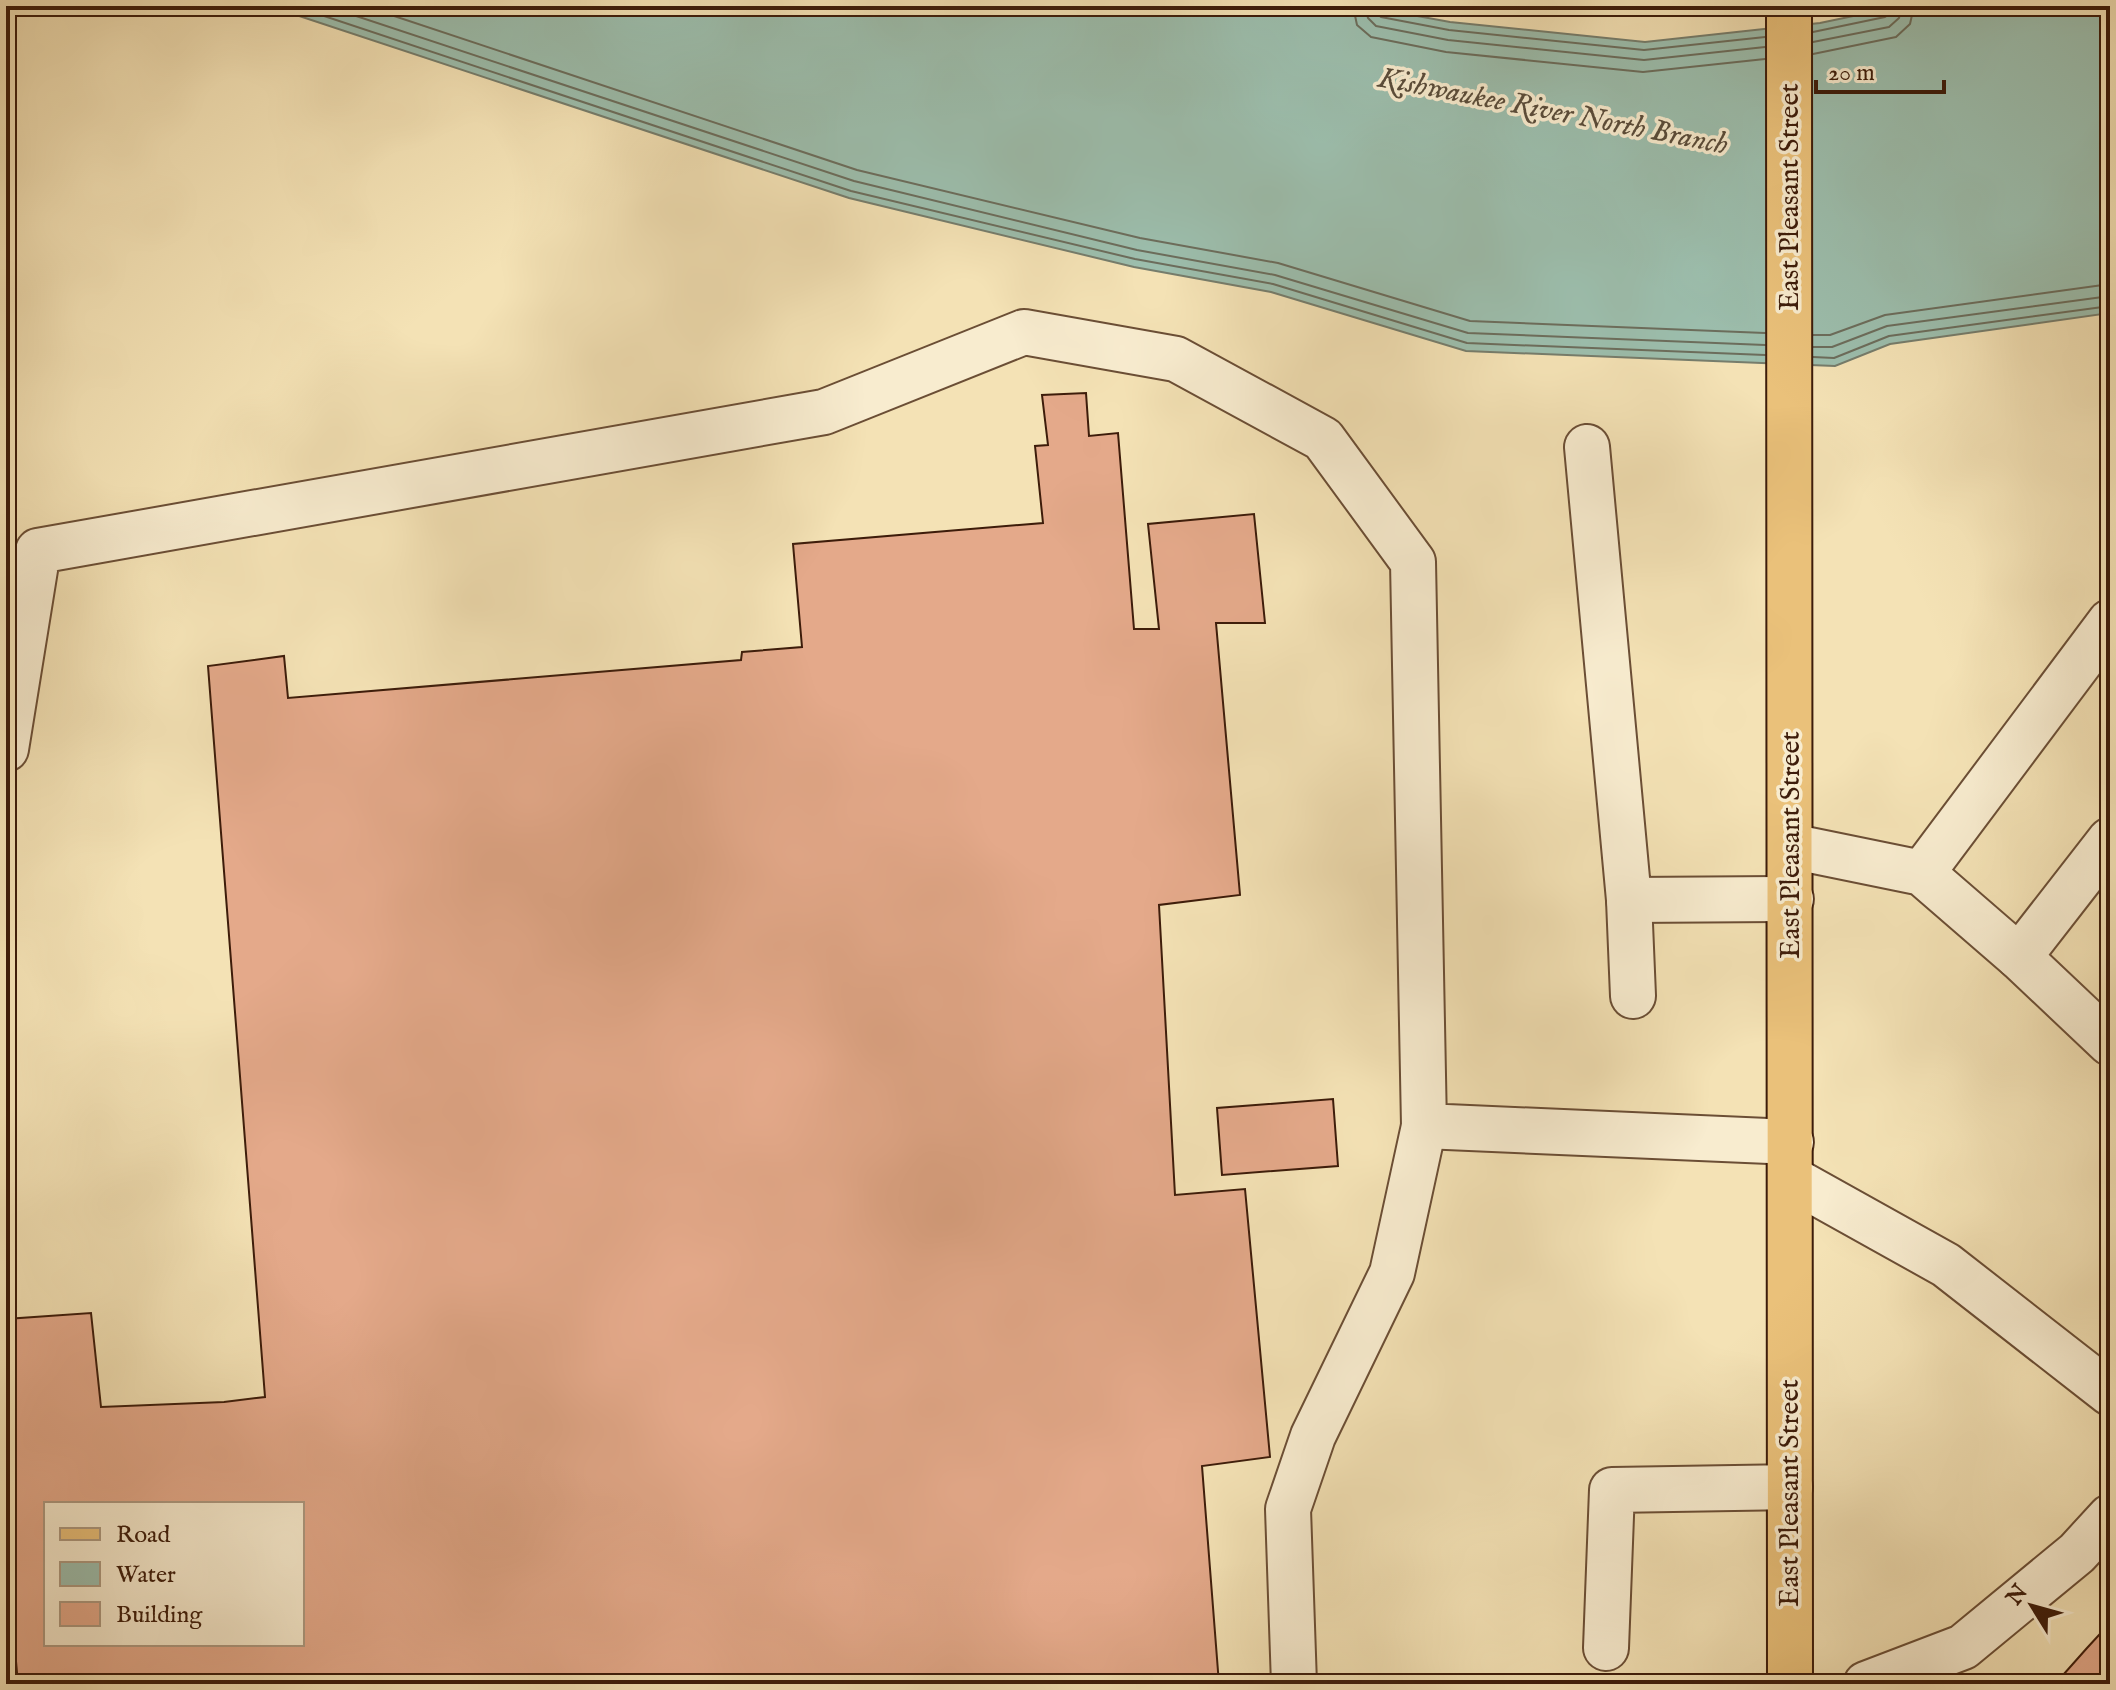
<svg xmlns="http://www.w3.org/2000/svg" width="2116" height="1690" viewBox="0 0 2116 1690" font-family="'IM FELL English',serif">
<rect width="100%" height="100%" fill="#f4e2b5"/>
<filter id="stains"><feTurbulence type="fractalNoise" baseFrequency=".0025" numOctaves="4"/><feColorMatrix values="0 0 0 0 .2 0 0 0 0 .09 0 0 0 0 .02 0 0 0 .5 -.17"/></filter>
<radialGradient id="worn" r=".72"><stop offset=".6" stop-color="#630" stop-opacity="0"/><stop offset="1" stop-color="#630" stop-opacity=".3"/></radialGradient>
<!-- water -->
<polygon fill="#9cbead" stroke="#767d6c" stroke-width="2" points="269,6 1363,6 1450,22 1645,42 1820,23 1901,6 2110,6 2110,313 1890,344 1835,366 1466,351 1271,292 1134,267 849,198"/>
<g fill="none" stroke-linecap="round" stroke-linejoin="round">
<!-- shore -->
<g stroke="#6c6d5c" stroke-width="2">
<polyline points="294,6 851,191 1135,259 1273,284 1467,343 1765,355"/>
<polyline points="326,6 854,181 1137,250 1275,275 1468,333 1765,345"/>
<polyline points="364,6 857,170 1140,238 1278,263 1470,321 1765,333"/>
<polyline points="1353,6 1357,25 1371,37 1446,52 1643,72 1765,59"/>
<polyline points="1365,6 1368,18 1376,26 1448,40 1644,60 1765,47"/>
<polyline points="1375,6 1376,13 1381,17 1449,30 1644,50 1765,37"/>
<polyline points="1813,32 1885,17 1891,13 1892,6"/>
<polyline points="1813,42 1889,27 1899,18 1902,6"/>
<polyline points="1813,54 1896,37 1910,24 1914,6"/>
<polyline points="1813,335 1830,335 1885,315 2110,284"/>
<polyline points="1813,347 1832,347 1887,326 2110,296"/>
<polyline points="1813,357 1834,358 1889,336 2110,306"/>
</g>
</g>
<!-- building -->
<g fill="#e4a98a" stroke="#3d1c0a" stroke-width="2" fill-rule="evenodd">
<path d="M1086,393L1089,436L1118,433L1134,629H1159L1148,524L1254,514L1265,623H1216L1240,895L1159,905L1175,1195L1245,1189L1270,1457L1202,1466L1219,1684H18L6,1548V1319L91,1313L101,1407L224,1402L265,1397L208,666L284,656L288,698L741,660L742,652L802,647L793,544L1043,523L1035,446L1048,445L1042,395ZM46,1504H302V1644H46Z"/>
<polygon points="1333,1099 1338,1166 1222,1175 1217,1108"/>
<polygon points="2110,1623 2110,1684 2055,1684 2087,1648"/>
</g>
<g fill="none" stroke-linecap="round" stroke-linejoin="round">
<!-- minor casing -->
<g stroke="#6b4e35" stroke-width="48">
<g id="minor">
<polyline points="1587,447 1629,900 1791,899"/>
<polyline points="6,749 38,551 824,412 1024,332 1176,359 1323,439 1413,562 1424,1126 1791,1142"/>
<polyline points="1790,846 1922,873 2019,957 2110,1043"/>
<polyline points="1922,873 2110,622"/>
<polyline points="1629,900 1633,996"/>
<polyline points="2019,957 2110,840"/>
<polyline points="1790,1178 1946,1265 2110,1393"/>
<polyline points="1606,1648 1612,1490 1790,1487"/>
<polyline points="1294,1684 1288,1509 1313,1436 1392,1273 1424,1126"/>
<polyline points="1866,1684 1963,1647 2077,1553 2110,1517"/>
</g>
</g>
<!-- major casing -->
<g stroke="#3d1c0a" stroke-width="48">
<polyline id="major" points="1789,6 1790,1684"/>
</g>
<!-- minor -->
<use href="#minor" stroke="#f8eccf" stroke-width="44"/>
<!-- major -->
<use href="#major" stroke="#eac17a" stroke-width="44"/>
</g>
<g text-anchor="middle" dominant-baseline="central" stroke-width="7" stroke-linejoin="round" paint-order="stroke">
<!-- street labels -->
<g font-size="28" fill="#3d1c0a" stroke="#f8eccf">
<text transform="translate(1790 197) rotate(-90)">East Pleasant Street</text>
<text transform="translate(1791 845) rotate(-90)">East Pleasant Street</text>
<text transform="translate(1790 1493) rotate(-90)">East Pleasant Street</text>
</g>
<!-- water labels -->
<g font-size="30" font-style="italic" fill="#5a4d3b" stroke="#f8eccf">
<text transform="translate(1553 112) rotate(11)">Kishwaukee River North Branch</text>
</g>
</g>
<!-- margin -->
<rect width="2116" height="1690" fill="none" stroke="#f4e2b5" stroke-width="32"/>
<rect x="8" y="8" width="2100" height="1674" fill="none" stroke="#3d1c0a" stroke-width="4"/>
<rect x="16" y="16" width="2084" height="1658" fill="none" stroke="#3d1c0a" stroke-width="2"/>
<!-- legend -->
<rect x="44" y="1502" width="260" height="144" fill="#f8eccf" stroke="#ad9980" stroke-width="2"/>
<rect x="60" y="1528" width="40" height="12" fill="#eac17a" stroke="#ad9980" stroke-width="2"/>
<text x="116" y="1542" font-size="24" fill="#3d1c0a">Road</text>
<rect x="60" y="1562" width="40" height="24" fill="#9cbead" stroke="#ad9980" stroke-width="2"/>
<text x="116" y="1582" font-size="24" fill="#3d1c0a">Water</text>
<rect x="60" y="1602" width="40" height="24" fill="#e4a98a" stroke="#ad9980" stroke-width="2"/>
<text x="116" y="1622" font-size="24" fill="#3d1c0a">Building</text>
<!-- north arrow -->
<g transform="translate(2032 1606) rotate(307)" stroke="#f8eccf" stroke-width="6" paint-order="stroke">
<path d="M0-6L14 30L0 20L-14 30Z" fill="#3d1c0a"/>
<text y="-12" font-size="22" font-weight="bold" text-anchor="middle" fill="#3d1c0a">N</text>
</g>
<!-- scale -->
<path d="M1816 80v12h128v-12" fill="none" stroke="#3d1c0a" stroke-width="4"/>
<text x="1828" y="80" font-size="24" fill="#3d1c0a" stroke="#f8eccf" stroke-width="6" paint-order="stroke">20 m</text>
<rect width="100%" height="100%" filter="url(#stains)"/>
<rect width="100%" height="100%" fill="url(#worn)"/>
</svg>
